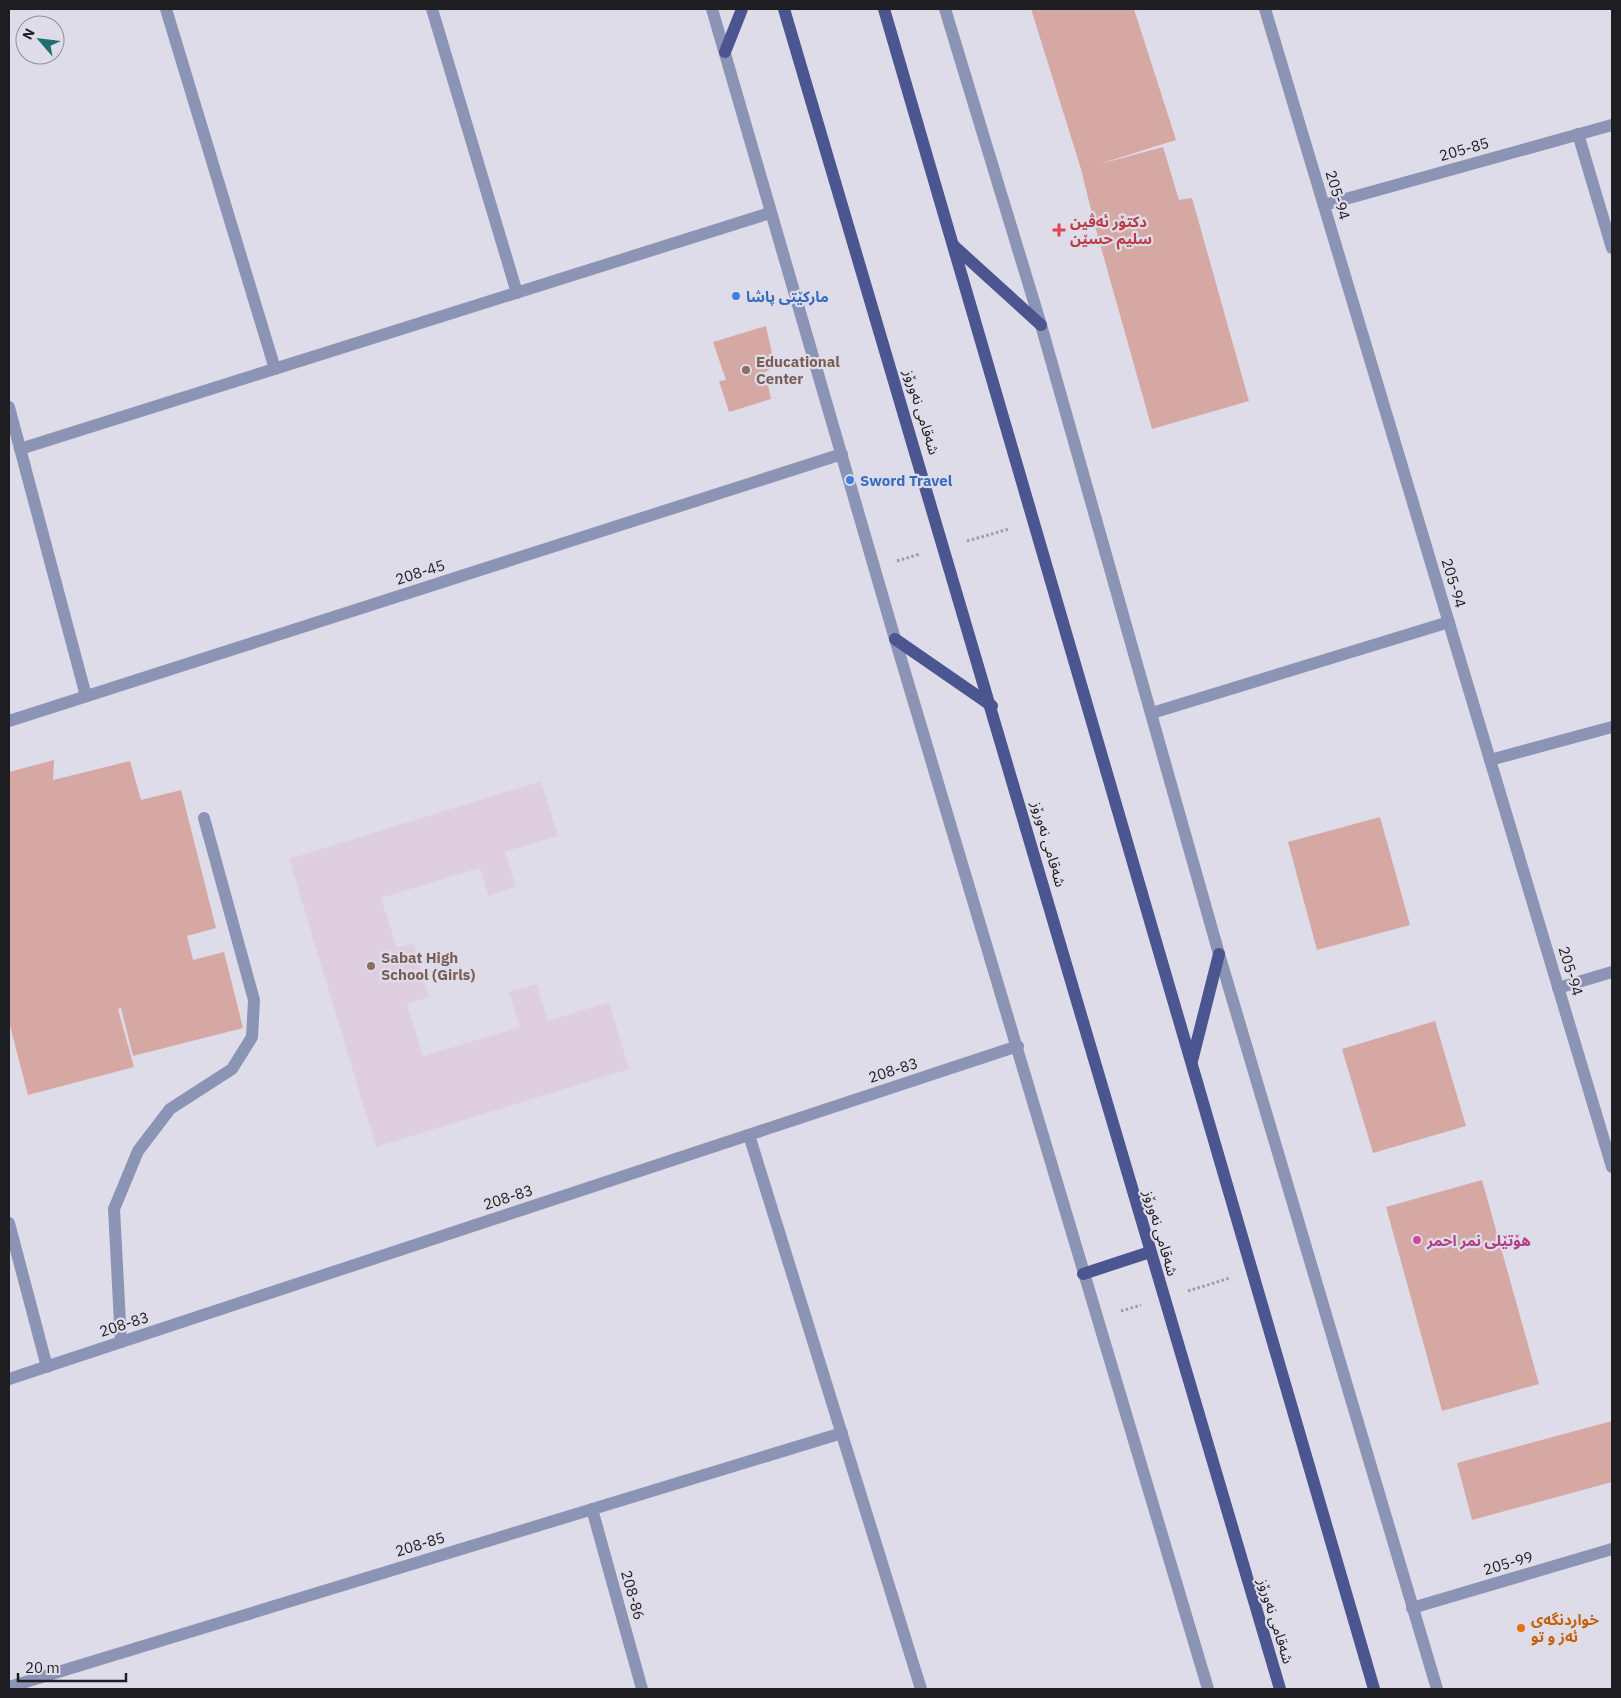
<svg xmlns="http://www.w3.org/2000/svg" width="1621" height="1698" viewBox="0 0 1621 1698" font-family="'IBM Plex Sans','Noto Sans Arabic',sans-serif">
<rect width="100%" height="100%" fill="#dfdce9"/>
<!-- education -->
<polygon fill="#dfcedf" points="541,781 558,836 505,852 516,887 488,896 480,868 381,898 397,948 413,943 429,997 407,1004 423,1056 520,1027 509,992 537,984 548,1021 609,1002 629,1069 376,1147 289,859"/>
<!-- building -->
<g fill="#d5a8a3">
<polygon points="1031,9 1134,9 1176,140 1096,165 1163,147 1179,200 1192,198 1249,401 1152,429 1095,226 1081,169"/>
<polygon points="766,326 775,367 765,372 771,399 729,412 719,381 726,380 713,342"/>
<polygon points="54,760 53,780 130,761 141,800 181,790 216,928 187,936 193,960 224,952 243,1028 133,1056 121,1008 118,1009 134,1067 28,1095 9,1022 9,772"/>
<polygon points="1380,817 1410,925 1317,950 1288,842"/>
<polygon points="1435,1021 1466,1126 1373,1153 1342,1049"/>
<polygon points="1482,1180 1539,1384 1442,1411 1386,1207"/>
<polygon points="1612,1421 1612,1482 1472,1520 1457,1463"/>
</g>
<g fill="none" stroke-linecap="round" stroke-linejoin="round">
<!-- path -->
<g stroke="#9d9ba5" stroke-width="3" stroke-dasharray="2.5 2.5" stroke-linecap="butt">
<polyline points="967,541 1009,529"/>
<polyline points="897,561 920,554"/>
<polyline points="1188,1291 1230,1278"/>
<polyline points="1121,1311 1141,1305"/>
</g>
<!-- service -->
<polyline stroke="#8c94b6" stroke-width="12" points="121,1342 114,1209 138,1151 170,1109 232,1069 252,1037 254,1000 204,818"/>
<!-- minor -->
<g stroke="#8c94b6" stroke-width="12">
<polyline points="166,9 275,369"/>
<polyline points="432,9 517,293"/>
<polyline points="712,9 895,639 1208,1689"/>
<polyline points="945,9 1041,325 1219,954 1437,1689"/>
<polyline points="1265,9 1612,1167"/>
<polyline points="1578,134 1612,248"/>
<polyline points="1324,205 1612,125"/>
<polyline points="9,407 86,696"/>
<polyline points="20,449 770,213"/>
<polyline points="1152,713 1449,622"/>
<polyline points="9,721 842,454"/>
<polyline points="1490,760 1612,727"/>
<polyline points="1558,988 1612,972"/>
<polyline points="749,1135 921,1689"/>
<polyline points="9,1223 47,1367"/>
<polyline points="9,1379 1018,1046"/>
<polyline points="592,1509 642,1689"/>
<polyline points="1412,1608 1612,1549"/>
<polyline points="9,1687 842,1433"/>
</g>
<!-- primary -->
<g stroke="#4b5590" stroke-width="12">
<path d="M784,9C952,568 1114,1129 1280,1689"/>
<polyline points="884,9 1374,1689"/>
<polyline points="725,52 742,9"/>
<polyline points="954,246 1041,325"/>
<polyline points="895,639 992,706"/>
<polyline points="1192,1061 1219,954"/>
<polyline points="1083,1274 1150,1252"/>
</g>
</g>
<!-- markers -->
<path fill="#e0444e" stroke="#dfdce9" stroke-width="2" d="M1056.5 222.5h5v5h5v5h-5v5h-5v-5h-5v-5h5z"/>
<g fill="#3f7fe0" stroke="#dfdce9" stroke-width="2">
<circle cx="736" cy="296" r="5"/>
<circle cx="850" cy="480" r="5"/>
</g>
<g fill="#8d6e63" stroke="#dfdce9" stroke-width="2">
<circle cx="746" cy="370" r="5"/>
<circle cx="371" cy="966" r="5"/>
</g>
<circle fill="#d1479c" stroke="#dfdce9" stroke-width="2" cx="1417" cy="1240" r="5"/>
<circle fill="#e8710a" stroke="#dfdce9" stroke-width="2" cx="1521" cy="1628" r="5"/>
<g text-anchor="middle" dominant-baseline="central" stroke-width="4.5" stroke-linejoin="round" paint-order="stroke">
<!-- street labels -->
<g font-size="15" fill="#1e1d21" stroke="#dfdce9">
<text transform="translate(1464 149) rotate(-16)">205-85</text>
<text transform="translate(1338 195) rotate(73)">205-94</text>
<text transform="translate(922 412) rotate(73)">شەقامی نەورۆز</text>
<text transform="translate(420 572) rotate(-18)">208-45</text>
<text transform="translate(1454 583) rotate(73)">205-94</text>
<text transform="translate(1049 844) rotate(74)">شەقامی نەورۆز</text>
<text transform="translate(1571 971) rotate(73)">205-94</text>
<text transform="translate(893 1070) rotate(-18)">208-83</text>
<text transform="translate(508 1197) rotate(-18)">208-83</text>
<text transform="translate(1161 1233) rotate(74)">شەقامی نەورۆز</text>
<text transform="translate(124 1324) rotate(-18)">208-83</text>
<text transform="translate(420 1544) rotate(-17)">208-85</text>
<text transform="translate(1508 1563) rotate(-16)">205-99</text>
<text transform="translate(633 1595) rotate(74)">208-86</text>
<text transform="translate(1276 1621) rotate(73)">شەقامی نەورۆز</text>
</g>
<!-- health labels -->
<g font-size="15" font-weight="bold" fill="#be3a42" stroke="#dfdce9" text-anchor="start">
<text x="1070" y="221">دکتۆر ئەڤین<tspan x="1070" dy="17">سلیم حسێن</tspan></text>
</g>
<!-- shop labels -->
<g font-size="15" font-weight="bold" fill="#366cbe" stroke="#dfdce9" text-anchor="start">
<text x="746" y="296">مارکێتی پاشا</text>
<text x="860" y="480">Sword Travel</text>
</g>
<!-- education labels -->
<g font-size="15" font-weight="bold" fill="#785e54" stroke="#dfdce9" text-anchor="start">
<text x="756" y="361">Educational<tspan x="756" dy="17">Center</tspan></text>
<text x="381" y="957">Sabat High<tspan x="381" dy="17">School (Girls)</tspan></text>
</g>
<!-- hotel labels -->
<g font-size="15" font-weight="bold" fill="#b23c85" stroke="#dfdce9" text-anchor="start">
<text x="1427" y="1240">هۆتێلی نمر احمر</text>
</g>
<!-- food labels -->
<g font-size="15" font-weight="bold" fill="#c56008" stroke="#dfdce9" text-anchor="start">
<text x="1531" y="1619">خواردنگەی<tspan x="1531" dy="17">ئەز و تو</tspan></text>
</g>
</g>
<!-- border -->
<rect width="1621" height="1698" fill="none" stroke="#1e1d21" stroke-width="20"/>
<!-- north arrow -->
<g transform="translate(40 40) rotate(298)"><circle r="24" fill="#dfdce9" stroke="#929099"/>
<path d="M0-4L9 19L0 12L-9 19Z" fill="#216d70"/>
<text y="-8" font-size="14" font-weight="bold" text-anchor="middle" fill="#1e1d21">N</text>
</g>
<!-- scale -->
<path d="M18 1673v8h108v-8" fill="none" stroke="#1e1d21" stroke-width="2.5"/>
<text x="25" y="1673" font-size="15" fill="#1e1d21" stroke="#dfdce9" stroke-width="4" paint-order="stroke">20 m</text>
</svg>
